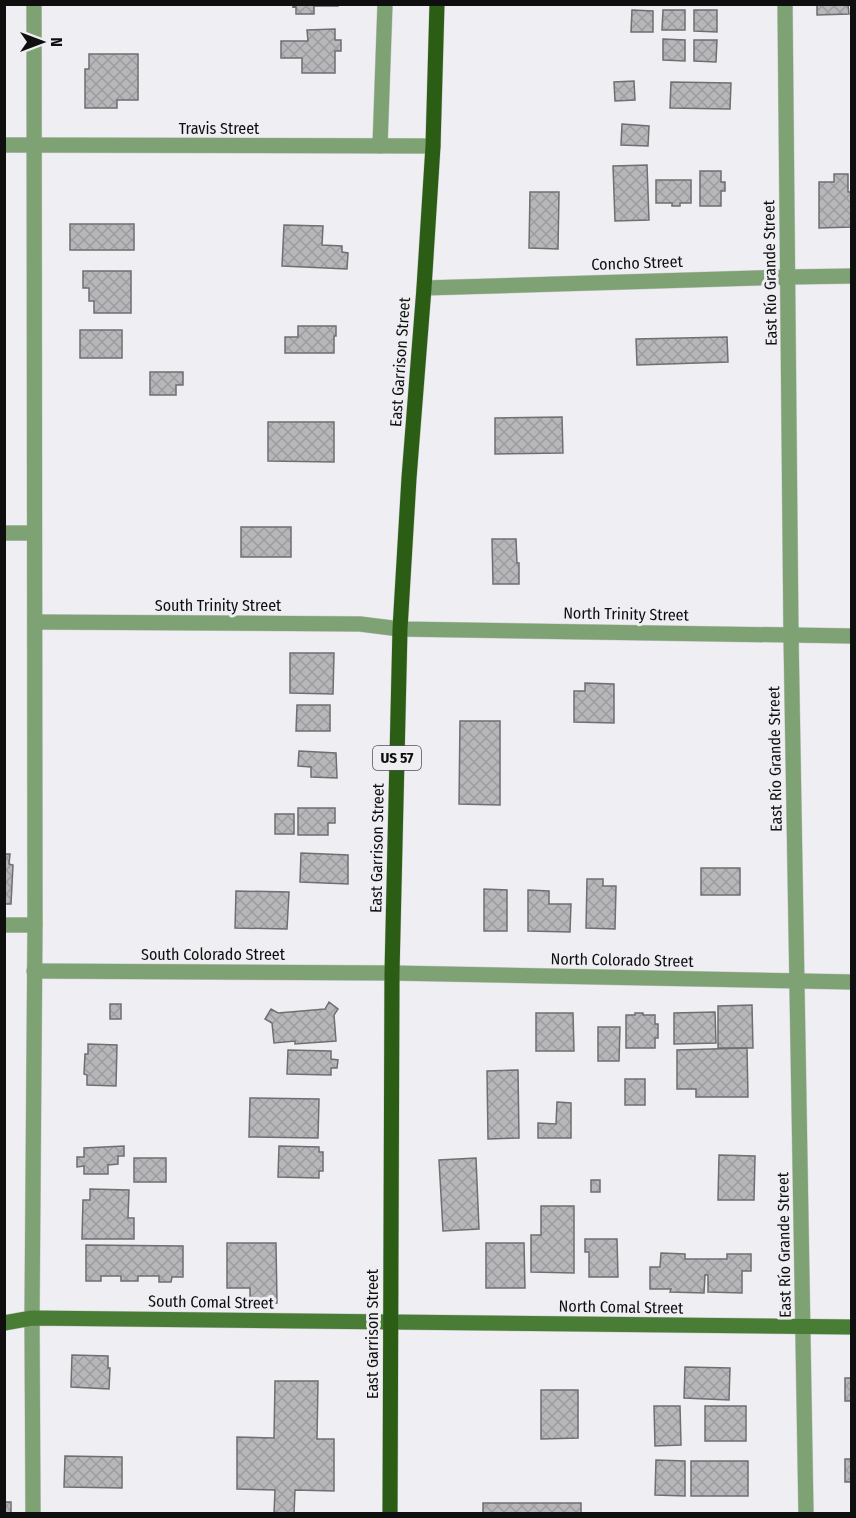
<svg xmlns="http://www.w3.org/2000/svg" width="856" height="1518" viewBox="0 0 856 1518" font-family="'Fira Sans Condensed',sans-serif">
<defs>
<pattern id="building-cross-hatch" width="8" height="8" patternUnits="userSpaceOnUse" patternTransform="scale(1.5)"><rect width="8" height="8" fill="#b7b6b9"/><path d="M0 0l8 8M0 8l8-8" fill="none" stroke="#9c9b9e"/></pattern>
</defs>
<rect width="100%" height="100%" fill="#efeef2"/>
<!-- building -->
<g fill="url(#building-cross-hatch)" stroke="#6f6e71" stroke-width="1.5">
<polygon points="293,4 338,4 338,6 314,6 314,14 296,14 296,6 293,7"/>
<polygon points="817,4 848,4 849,14 817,15"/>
<polygon points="632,10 653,11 653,32 631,32"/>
<polygon points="663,10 685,10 685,30 662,30"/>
<polygon points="694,10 717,10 717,32 694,31"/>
<polygon points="335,29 335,40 341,40 341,51 335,51 335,73 302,73 302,58 281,58 281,41 308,41 307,30"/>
<polygon points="663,39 685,40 685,61 663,60"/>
<polygon points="694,40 717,40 716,62 694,61"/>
<polygon points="89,54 138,54 138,100 117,100 117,108 85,108 85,69 89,69"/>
<polygon points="634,81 635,100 615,101 614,82"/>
<polygon points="671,82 731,83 730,109 670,108"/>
<polygon points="622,124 649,126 648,146 621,145"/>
<polygon points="647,165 649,220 615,221 613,166"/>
<polygon points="700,171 721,171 721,182 725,182 725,191 721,191 721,206 700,206"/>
<polygon points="834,174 848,174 848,192 852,192 852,227 819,228 819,182 834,182"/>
<polygon points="656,180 691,180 691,203 680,203 680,206 672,206 672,203 656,203"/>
<polygon points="530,192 559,192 558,249 529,248"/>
<rect x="70" y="224" width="64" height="26"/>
<polygon points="284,225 323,226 322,245 342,246 342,252 348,253 347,269 282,266"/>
<polygon points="83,271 131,271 131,313 94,313 94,301 89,301 89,288 83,288"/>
<polygon points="298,326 336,326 336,336 334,336 334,353 285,353 285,337 298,337"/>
<rect x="80" y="330" width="42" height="28"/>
<polygon points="727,337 728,362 637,365 636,339"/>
<polygon points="150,372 183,372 183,385 176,385 176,395 150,395"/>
<polygon points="562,417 563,453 495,454 495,418"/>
<polygon points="268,422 334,422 334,462 268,461"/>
<rect x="241" y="527" width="50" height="30"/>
<polygon points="492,539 516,539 517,563 519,563 519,584 493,584"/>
<polygon points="290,653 334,653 333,694 290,693"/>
<polygon points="585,683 614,684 614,723 574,722 574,691 585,691"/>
<polygon points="297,705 330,705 330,731 296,731"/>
<polygon points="460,721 500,721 500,805 459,804"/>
<polygon points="299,751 336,753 337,778 311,777 311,767 298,766"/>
<polygon points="298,808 335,808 335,823 328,823 328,835 298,835"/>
<rect x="275" y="814" width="19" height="20"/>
<polygon points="301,853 348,855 348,884 300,882"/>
<polygon points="4,854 10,854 9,864 13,865 11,904 4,904"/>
<rect x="701" y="868" width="39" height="27"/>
<polygon points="587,879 603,879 603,886 616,886 615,929 586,928"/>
<polygon points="484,889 507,890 507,931 484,931"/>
<polygon points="528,890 549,891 549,904 571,904 570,932 528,931"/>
<polygon points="236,891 289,892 287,929 235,928"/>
<polygon points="329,1002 338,1009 334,1015 336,1041 295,1044 295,1041 274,1043 272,1023 265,1019 271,1009 278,1013 325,1009"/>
<rect x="110" y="1004" width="11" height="15"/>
<polygon points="752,1005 753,1048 718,1048 718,1006"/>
<polygon points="715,1012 716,1043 674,1044 674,1013"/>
<polygon points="536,1013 573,1013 574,1051 536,1051"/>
<polygon points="635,1013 643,1013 643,1015 655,1015 655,1024 658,1024 658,1038 655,1038 655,1048 626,1048 626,1015 635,1015"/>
<polygon points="598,1027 620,1027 619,1061 598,1061"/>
<polygon points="88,1044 117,1045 116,1086 87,1085 87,1075 84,1074 85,1054 88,1054"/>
<polygon points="747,1048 748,1097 696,1097 696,1089 677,1089 677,1050"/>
<polygon points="288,1050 331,1051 331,1059 338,1060 337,1068 331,1068 331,1075 287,1074"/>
<polygon points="518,1070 519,1138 488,1139 487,1071"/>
<rect x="625" y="1079" width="20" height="26"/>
<polygon points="250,1098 319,1099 318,1138 249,1137"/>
<polygon points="557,1102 571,1103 571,1138 538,1138 538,1123 556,1124"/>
<polygon points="124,1146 124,1156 118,1156 118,1164 108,1165 108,1174 84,1174 84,1166 77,1167 77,1157 84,1157 84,1148"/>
<polygon points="279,1146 319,1147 319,1152 323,1152 323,1171 319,1171 319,1178 278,1177"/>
<polygon points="719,1155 755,1156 754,1200 718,1200"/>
<rect x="134" y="1158" width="32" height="24"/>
<polygon points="476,1158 479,1229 443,1231 439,1160"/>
<rect x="591" y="1180" width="9" height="12"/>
<polygon points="90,1189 129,1190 128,1218 134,1218 134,1239 82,1239 83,1200 90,1200"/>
<polygon points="541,1206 574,1206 574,1273 531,1272 531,1235 541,1235"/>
<polygon points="585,1239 617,1239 618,1277 589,1277 589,1252 585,1252"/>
<polygon points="227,1243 276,1243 277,1303 250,1303 250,1288 227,1288"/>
<polygon points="486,1243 524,1243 525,1288 486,1288"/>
<polygon points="86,1245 183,1246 183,1277 172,1277 171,1282 159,1282 159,1276 138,1276 138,1281 121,1281 121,1276 101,1276 101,1281 86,1281"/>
<polygon points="661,1253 685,1254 685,1259 727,1259 727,1254 751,1254 751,1271 742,1271 742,1293 708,1292 708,1275 705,1275 704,1293 670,1292 671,1289 650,1289 650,1267 660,1267"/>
<polygon points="72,1355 108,1356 108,1368 110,1368 109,1389 71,1387"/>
<polygon points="685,1367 730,1368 729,1400 684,1398"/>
<rect x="845" y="1378" width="7" height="23"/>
<polygon points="275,1381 318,1381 317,1439 334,1439 334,1491 295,1490 294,1514 274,1514 275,1490 237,1489 237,1437 274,1438"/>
<polygon points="541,1390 578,1390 578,1438 541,1439"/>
<polygon points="654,1406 680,1406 681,1445 655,1446"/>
<rect x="705" y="1406" width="41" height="35"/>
<polygon points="65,1456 122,1457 122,1488 64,1487"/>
<rect x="845" y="1459" width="7" height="23"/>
<polygon points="656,1460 685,1461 685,1496 655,1495"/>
<rect x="691" y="1461" width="57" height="35"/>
<rect x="4" y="1502" width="7" height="12"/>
<rect x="483" y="1503" width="98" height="11"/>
</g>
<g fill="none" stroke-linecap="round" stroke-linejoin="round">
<!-- street casing -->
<g stroke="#cbcace" stroke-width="16">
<g id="street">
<polyline points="785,4 791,635 806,1514"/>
<polyline points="4,145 433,146"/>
<polyline points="380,146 385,4"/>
<polyline points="424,288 788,277 852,276"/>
<polyline points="4,533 34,533"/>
<polyline points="35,622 360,624 400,629 852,636"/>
<polyline points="4,925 35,925"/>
<polyline points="34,971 392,973 852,982"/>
<polyline points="33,1514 32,1318 35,925 34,4"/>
</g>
</g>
<!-- secondary casing -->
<g stroke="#cbcace" stroke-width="16">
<polyline id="secondary" points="4,1323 32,1318 852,1327"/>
</g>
<!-- primary casing -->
<g stroke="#cbcace" stroke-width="16">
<polyline id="primary" points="390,1514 392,973 400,629 409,478 424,288 433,146 437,4"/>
</g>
<!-- street -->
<use href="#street" stroke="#7fa274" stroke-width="15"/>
<!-- secondary -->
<use href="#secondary" stroke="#497c35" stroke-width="15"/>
<!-- primary -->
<use href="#primary" stroke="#2b5d14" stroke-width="15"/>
</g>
<g text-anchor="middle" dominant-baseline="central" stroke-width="6" stroke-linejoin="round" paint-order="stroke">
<!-- shield labels -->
<rect fill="#efeef2" stroke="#525254" stroke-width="1.5" x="373" y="746" width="48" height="24" rx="4.5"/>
<g font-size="15" font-weight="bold" fill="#0f0f10">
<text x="397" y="758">US 57</text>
</g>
<!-- street labels -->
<g font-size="16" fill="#0f0f10" stroke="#efeef2">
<text x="219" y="128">Travis Street</text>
<text transform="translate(637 263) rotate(-2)">Concho Street</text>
<text transform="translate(770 273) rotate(-91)">East Río Grande Street</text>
<text transform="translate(400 362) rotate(-86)">East Garrison Street</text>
<text x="218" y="605">South Trinity Street</text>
<text transform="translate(626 614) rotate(1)">North Trinity Street</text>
<text transform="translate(775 759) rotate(-91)">East Río Grande Street</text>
<text transform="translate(377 848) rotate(-89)">East Garrison Street</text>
<text x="213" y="954">South Colorado Street</text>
<text transform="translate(622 960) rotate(1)">North Colorado Street</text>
<text transform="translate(784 1245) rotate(-91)">East Río Grande Street</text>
<text transform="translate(211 1302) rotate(1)">South Comal Street</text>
<text transform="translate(621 1307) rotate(1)">North Comal Street</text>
<text transform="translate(372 1334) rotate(-90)">East Garrison Street</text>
</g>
</g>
<!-- border -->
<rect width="856" height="1518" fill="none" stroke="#0f0f10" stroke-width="12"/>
<!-- north arrow -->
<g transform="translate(42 42) rotate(90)" stroke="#efeef2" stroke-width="4.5" paint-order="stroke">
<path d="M0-4.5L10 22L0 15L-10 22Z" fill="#0f0f10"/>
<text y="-9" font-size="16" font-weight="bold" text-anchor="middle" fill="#0f0f10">N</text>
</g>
</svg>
